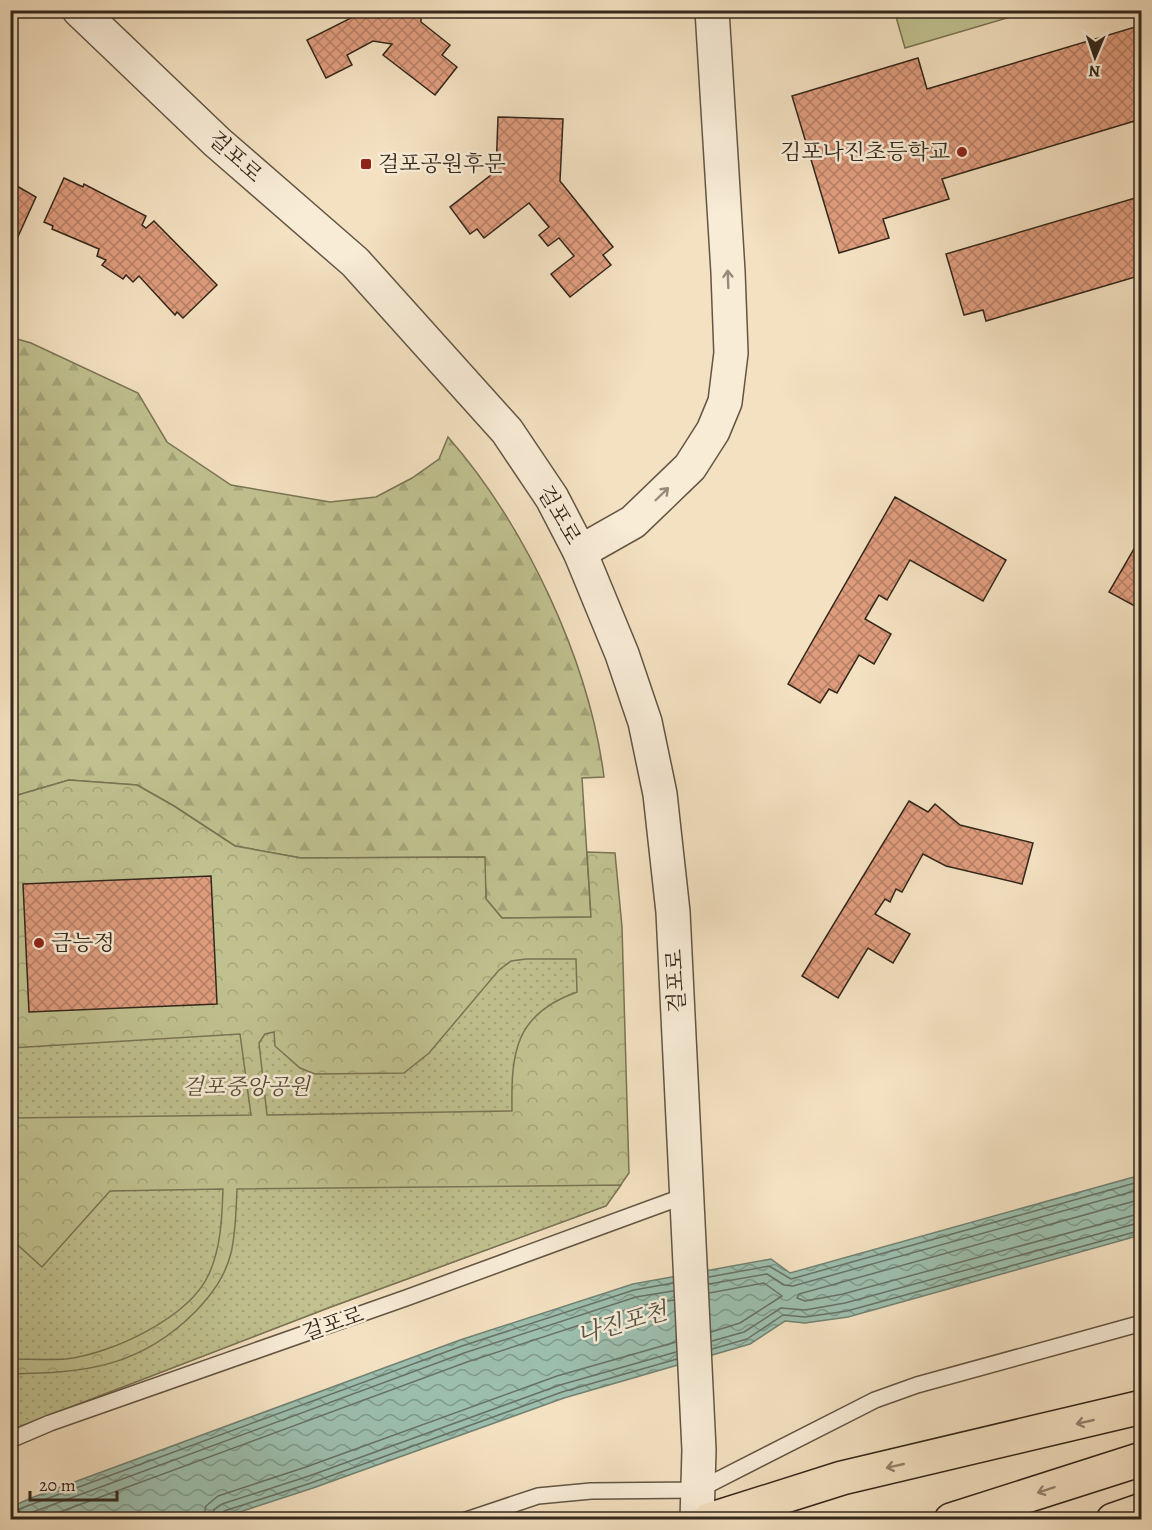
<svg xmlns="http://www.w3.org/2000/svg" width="1152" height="1530" viewBox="0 0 1152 1530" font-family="Alegreya,'Noto Serif KR',serif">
<defs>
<pattern id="forest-firs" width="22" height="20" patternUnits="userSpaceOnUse" patternTransform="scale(1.5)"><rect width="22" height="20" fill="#c0c18f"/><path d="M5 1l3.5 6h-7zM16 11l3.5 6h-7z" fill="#a5a67b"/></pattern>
<pattern id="park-crowns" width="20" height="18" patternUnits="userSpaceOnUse" patternTransform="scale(1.5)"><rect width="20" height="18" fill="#c0c18f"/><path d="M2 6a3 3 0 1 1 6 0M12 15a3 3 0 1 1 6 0" fill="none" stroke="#a5a67b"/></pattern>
<pattern id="garden-dots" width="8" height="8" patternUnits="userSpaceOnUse" patternTransform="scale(1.5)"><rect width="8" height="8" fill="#c0c18f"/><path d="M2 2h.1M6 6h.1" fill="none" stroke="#a5a67b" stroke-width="1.8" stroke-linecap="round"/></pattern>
<pattern id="water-waves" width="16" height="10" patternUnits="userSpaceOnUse" patternTransform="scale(1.5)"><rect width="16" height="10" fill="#9cbead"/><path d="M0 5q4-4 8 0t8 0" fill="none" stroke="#809a8c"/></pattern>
<pattern id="building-cross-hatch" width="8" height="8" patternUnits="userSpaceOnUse" patternTransform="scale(1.5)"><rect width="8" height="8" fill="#df9c7d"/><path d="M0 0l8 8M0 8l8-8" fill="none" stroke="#b57f66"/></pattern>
</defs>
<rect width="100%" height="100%" fill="#f4e1c1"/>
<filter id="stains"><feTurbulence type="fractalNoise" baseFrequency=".00333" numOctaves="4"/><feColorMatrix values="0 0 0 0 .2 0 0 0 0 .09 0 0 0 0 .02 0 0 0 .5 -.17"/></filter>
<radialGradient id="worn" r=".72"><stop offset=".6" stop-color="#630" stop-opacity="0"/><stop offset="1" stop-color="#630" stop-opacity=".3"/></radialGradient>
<!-- forest -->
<path fill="url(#forest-firs)" stroke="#7a7455" stroke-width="1.5" d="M10,337L31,343L138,393L167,442L231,485L330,502L376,497L412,478L439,459L448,437C525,525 589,660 604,777L582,778L591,917L502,918L486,899L484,857L301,858L235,846L174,806L137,785L69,780L11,797Z"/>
<!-- park -->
<polygon fill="url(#park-crowns)" stroke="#7a7455" stroke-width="1.5" points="69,780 137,785 174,806 235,846 301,858 485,857 486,899 502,918 591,917 587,852 615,853 622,927 629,1173 606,1206 328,1308 11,1430 11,797"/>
<!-- garden -->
<g fill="url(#garden-dots)" stroke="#7a7455" stroke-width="1.5">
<path d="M526,959H576L577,992C515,1014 511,1052 512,1111L267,1115L259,1043L265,1034L274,1032L275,1046L300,1068L315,1074L404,1073L429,1053L499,970L511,961Z"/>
<polygon points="240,1034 251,1115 11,1118 11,1048"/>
<path d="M621,1185L606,1206L328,1308L11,1430V1374C85,1373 141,1367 196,1311C212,1294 225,1277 231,1253C236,1232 236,1210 237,1189Z"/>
<path d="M223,1189C222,1218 221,1247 209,1274C189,1318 111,1354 66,1359C48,1360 29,1359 11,1359V1239L42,1267L110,1191Z"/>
</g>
<!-- pitch -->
<polygon fill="#c0c18f" stroke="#7a7455" stroke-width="1.5" points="894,10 1031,10 1031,11 905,48"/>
<!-- water -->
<polygon fill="url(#water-waves)" stroke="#728273" stroke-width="1.5" points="1141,1175 1141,1235 848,1317 805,1323 785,1321 750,1344 564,1398 313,1488 218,1519 11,1520 11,1507 31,1498 460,1340 633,1284 771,1259 790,1273"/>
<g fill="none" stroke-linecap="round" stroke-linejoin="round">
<!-- shore -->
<g stroke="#687264" stroke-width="1.5">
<polyline points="1142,1199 799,1294 797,1298 805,1301 843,1294 1142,1213"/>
<polyline points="709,1277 769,1266 791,1279 1142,1181"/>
<polyline points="709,1284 767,1274 784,1285 793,1286 1142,1189"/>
<polyline points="709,1293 764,1283 782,1296 740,1323 711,1332"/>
<polyline points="712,1341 744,1332 781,1308 805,1310 845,1303 1142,1222"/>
<polyline points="712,1349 747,1339 783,1315 805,1317 847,1311 1142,1230"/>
<polyline points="19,1509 462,1346 634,1290 673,1283"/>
<polyline points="22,1516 464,1353 636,1297 673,1291"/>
<polyline points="38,1520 467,1362 638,1306 674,1300"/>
<polyline points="203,1520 206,1506 218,1496 306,1467 557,1376 676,1342"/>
<polyline points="212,1520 214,1510 222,1504 309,1476 560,1385 676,1352"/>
<polyline points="220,1520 224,1511 311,1483 562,1392 677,1359"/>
</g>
</g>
<!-- building -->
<g fill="url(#building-cross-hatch)" stroke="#33271b" stroke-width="1.5">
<polygon points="349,10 432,10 431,15 421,15 421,22 450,45 442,55 457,67 435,95 383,55 392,44 373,41 347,55 352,65 326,78 307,40 363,12"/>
<polygon points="1142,25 1142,130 1138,120 942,179 949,199 883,219 889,238 839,253 792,96 918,58 927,89"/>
<polygon points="498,117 563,119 560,181 613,247 603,255 611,265 570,297 551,274 574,256 559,238 548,246 539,235 549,227 529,203 484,238 477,229 470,234 450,207 496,171"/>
<polygon points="64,178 83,187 84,184 146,216 142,225 146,228 154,221 217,285 183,318 177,312 175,315 139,276 133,282 126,275 123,279 102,265 106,260 97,256 99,249 52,229 53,226 44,222"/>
<polygon points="10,182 36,197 15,243 10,241"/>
<polygon points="1142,196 1142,275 986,321 983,310 964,315 946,254"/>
<polygon points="895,497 1006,560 983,601 910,560 887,600 879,595 865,619 891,634 874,664 859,655 837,693 829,689 820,703 788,684"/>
<polygon points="1142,535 1142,610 1109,592"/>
<polygon points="909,801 928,812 935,804 960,825 1033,843 1022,884 946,866 923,854 902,892 896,889 890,902 885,899 875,914 910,934 893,963 868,948 838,998 802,976"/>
<polygon points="211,876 217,1004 29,1012 23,884"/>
</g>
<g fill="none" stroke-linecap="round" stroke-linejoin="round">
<!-- service casing -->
<g stroke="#635644" stroke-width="18">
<g id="service">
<polyline points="10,1440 50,1423 406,1298 687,1195"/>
<polyline points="10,1511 14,1520"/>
<polyline points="466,1520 538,1496 591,1491 698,1490 875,1400 917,1385 1142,1323"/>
</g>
</g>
<!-- tertiary casing -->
<g stroke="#635644" stroke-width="36">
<g id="tertiary">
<polyline points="79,10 217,142 355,262 507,431 552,498 580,552 622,654 645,722 660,794 673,912 699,1450 697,1520"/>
<polyline points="580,552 633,522 690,467 713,431 725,402 731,353 728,272 712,10"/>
</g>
</g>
<!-- trunk casing -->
<g stroke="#33271b" stroke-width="36">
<g id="trunk">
<polyline points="709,1520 842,1478 1142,1407"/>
<polyline points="951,1520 1142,1459"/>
<polyline points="1113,1520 1142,1510"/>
</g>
</g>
<!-- service -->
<use href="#service" stroke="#f8ecd7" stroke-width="15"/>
<!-- tertiary -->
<use href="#tertiary" stroke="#f8ecd7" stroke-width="33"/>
<!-- trunk -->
<use href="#trunk" stroke="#f4e1c1" stroke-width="33"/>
</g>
<!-- one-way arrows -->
<defs><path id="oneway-shaft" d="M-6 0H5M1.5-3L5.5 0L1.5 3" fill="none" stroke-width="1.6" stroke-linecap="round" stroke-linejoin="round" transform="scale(1.5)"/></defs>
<g stroke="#968a79">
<use href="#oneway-shaft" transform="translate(728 279) rotate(-92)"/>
<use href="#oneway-shaft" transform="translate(662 494) rotate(-44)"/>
</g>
<g stroke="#94846e">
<use href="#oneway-shaft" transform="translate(1085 1422) rotate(167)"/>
<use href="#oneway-shaft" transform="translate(895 1466) rotate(167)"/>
<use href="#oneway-shaft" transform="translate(1046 1490) rotate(162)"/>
</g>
<!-- markers -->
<g fill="#8f2418" stroke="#f8ecd7" stroke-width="2">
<circle cx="962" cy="152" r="6"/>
<rect x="360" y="158" width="12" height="12" rx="3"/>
<circle cx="39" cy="943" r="6"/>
</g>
<g text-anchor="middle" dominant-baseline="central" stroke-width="5" stroke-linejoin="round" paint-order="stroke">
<!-- poi labels -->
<g font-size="22" fill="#33271b" stroke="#f8ecd7" text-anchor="start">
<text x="950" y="152" text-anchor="end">김포나진초등학교</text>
<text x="378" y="164">걸포공원후문</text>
<text x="51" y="943">금능정</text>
</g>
<!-- street labels -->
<g font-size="22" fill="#33271b" stroke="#f8ecd7">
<text transform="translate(235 157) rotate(42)">걸포로</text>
<text transform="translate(559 515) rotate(60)">걸포로</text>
<text transform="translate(676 981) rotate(-93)">걸포로</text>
<text transform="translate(333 1324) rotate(-19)">걸포로</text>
</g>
<!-- park labels -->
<g font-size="22" font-style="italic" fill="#564e38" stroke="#f8ecd7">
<text x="246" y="1087">걸포중앙공원</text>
</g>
<!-- water labels -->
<g font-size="24" font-style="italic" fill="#525447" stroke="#f8ecd7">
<text transform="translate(622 1323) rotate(-16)">나진포천</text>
</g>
</g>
<!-- margin -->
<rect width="1152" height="1530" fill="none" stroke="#f4e1c1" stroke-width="36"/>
<rect x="12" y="12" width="1128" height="1506" fill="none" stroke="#33271b" stroke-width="3"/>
<rect x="18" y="18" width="1116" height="1494" fill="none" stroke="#33271b" stroke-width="1.5"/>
<!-- north arrow -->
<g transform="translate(1095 57) rotate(182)" stroke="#f8ecd7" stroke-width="4.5" paint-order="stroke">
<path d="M0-4.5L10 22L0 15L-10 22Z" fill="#33271b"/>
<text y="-9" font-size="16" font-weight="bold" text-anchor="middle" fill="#33271b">N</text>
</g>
<!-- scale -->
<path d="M30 1491v9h87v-9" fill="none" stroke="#33271b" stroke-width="3"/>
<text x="39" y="1491" font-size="18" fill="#33271b" stroke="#f8ecd7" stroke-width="4.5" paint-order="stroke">20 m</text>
<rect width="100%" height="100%" filter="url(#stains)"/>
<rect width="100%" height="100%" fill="url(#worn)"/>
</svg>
